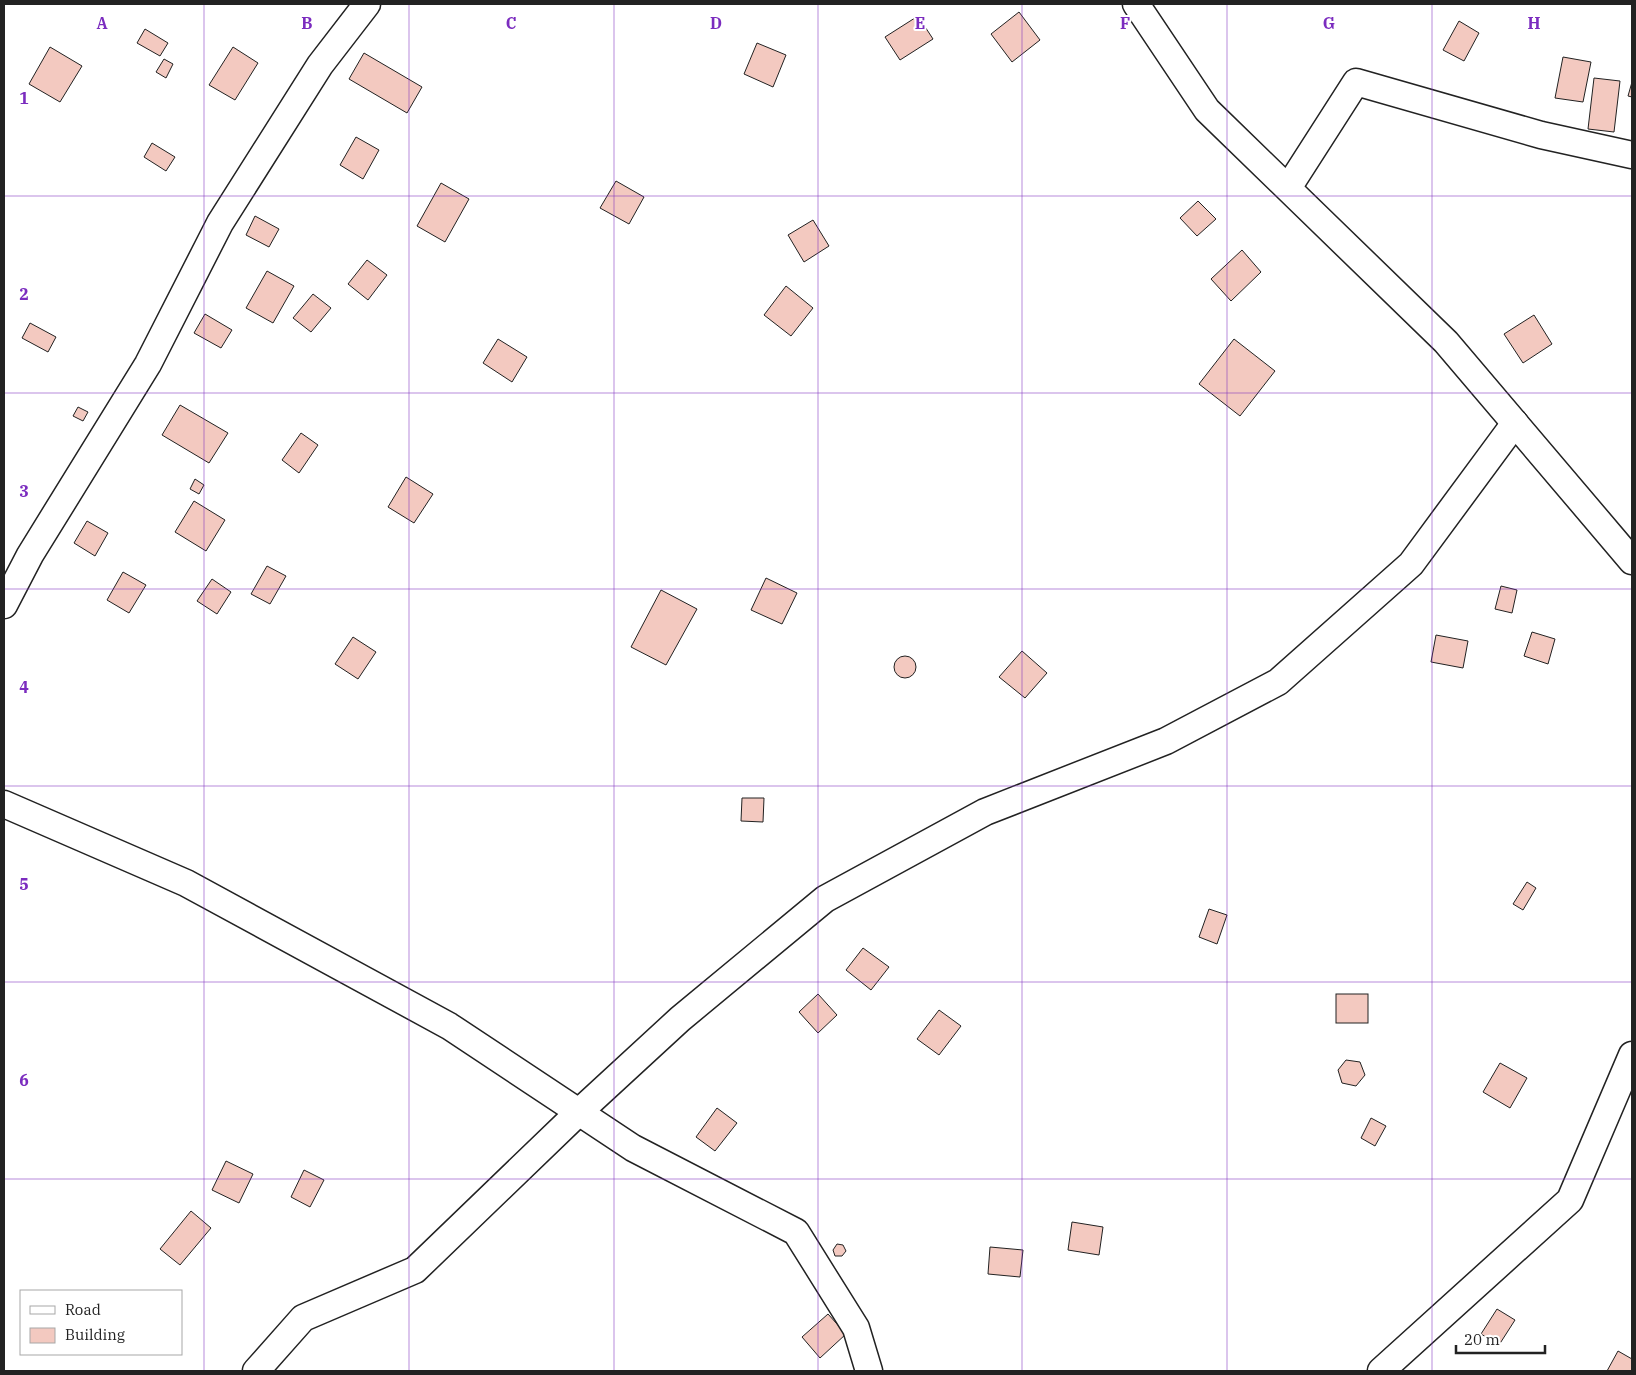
<svg xmlns="http://www.w3.org/2000/svg" width="1636" height="1375" viewBox="0 0 1636 1375" font-family="'IBM Plex Serif',serif">
<rect width="100%" height="100%" fill="#fff"/>
<!-- building -->
<g fill="#f3c9c0" stroke="#222">
<polygon points="1019,12 1040,40 1012,62 991,34"/>
<polygon points="918,16 933,39 900,60 885,37"/>
<polygon points="1459,21 1479,33 1464,61 1443,50"/>
<polygon points="145,29 168,43 160,56 137,43"/>
<polygon points="757,43 786,55 773,87 744,74"/>
<polygon points="50,47 82,66 60,102 29,84"/>
<polygon points="233,47 258,63 235,100 209,85"/>
<polygon points="364,53 422,87 407,113 349,79"/>
<polygon points="1563,57 1591,62 1583,102 1555,98"/>
<polygon points="164,59 173,64 166,78 156,72"/>
<polygon points="1594,78 1620,81 1614,132 1588,129"/>
<polygon points="1632,82 1632,97 1628,96"/>
<polygon points="356,137 379,150 363,179 340,165"/>
<polygon points="152,143 175,157 166,171 144,157"/>
<polygon points="616,181 644,197 629,224 600,208"/>
<polygon points="441,183 469,199 445,242 417,226"/>
<polygon points="1198,201 1216,219 1197,236 1180,218"/>
<polygon points="255,216 279,229 269,247 246,235"/>
<polygon points="813,220 829,246 804,262 788,235"/>
<polygon points="1242,250 1261,272 1231,301 1211,279"/>
<polygon points="367,260 387,275 368,300 348,284"/>
<polygon points="267,271 294,286 273,323 246,308"/>
<polygon points="786,286 813,308 791,336 764,315"/>
<polygon points="313,294 331,308 311,332 293,318"/>
<polygon points="205,314 232,330 221,348 194,333"/>
<polygon points="1534,315 1552,344 1523,363 1504,334"/>
<polygon points="30,323 56,337 48,352 22,338"/>
<polygon points="498,339 527,357 512,382 483,363"/>
<polygon points="1234,339 1275,371 1240,416 1199,384"/>
<polygon points="180,405 228,433 209,463 162,435"/>
<polygon points="78,407 88,412 83,421 73,416"/>
<polygon points="301,433 318,445 299,473 282,460"/>
<polygon points="406,477 433,494 414,523 388,507"/>
<polygon points="195,479 204,485 199,494 190,489"/>
<polygon points="194,501 225,520 206,551 175,532"/>
<polygon points="87,521 108,533 95,556 74,543"/>
<polygon points="267,566 286,576 270,604 251,594"/>
<polygon points="123,572 146,585 129,613 107,600"/>
<polygon points="766,578 797,593 782,624 751,610"/>
<polygon points="212,579 231,592 217,614 197,601"/>
<polygon points="1501,586 1517,590 1512,613 1495,609"/>
<polygon points="661,590 697,609 666,665 631,647"/>
<polygon points="1532,632 1555,639 1548,664 1524,656"/>
<polygon points="1436,635 1468,641 1463,668 1431,662"/>
<polygon points="353,637 376,652 358,679 335,664"/>
<polygon points="1022,651 1047,673 1025,698 999,677"/>
<circle cx="905" cy="667" r="11"/>
<polygon points="742,798 764,798 763,822 741,821"/>
<polygon points="1527,882 1536,888 1523,910 1513,904"/>
<polygon points="1209,909 1227,915 1217,944 1199,937"/>
<polygon points="863,948 889,967 871,990 846,970"/>
<polygon points="818,994 837,1015 818,1033 799,1012"/>
<rect x="1336" y="994" width="32" height="29"/>
<polygon points="939,1010 961,1026 939,1055 917,1039"/>
<polygon points="1346,1060 1360,1062 1365,1075 1356,1086 1342,1083 1338,1070"/>
<polygon points="1500,1063 1527,1078 1510,1108 1483,1092"/>
<polygon points="717,1108 737,1123 715,1151 696,1137"/>
<polygon points="1371,1118 1386,1126 1375,1146 1361,1138"/>
<polygon points="226,1161 253,1174 239,1203 212,1190"/>
<polygon points="304,1170 324,1180 310,1207 291,1197"/>
<polygon points="191,1211 211,1228 180,1265 160,1249"/>
<polygon points="1072,1222 1103,1227 1099,1255 1068,1250"/>
<polygon points="837,1244 843,1245 846,1251 842,1256 835,1256 833,1250"/>
<polygon points="990,1247 1023,1250 1020,1277 988,1274"/>
<polygon points="1497,1309 1515,1320 1499,1345 1481,1334"/>
<polygon points="828,1314 846,1334 820,1358 802,1337"/>
<polygon points="1618,1351 1632,1359 1632,1371 1607,1371"/>
</g>
<g fill="none" stroke-linecap="round" stroke-linejoin="round">
<!-- minor casing -->
<g stroke="#222" stroke-width="29">
<g id="minor">
<polyline points="1136,4 1207,110 1446,342 1632,561"/>
<polyline points="1288,188 1356,82 1541,135 1632,155"/>
<polyline points="4,605 30,555 148,364 220,223 320,65 367,4"/>
<polyline points="4,804 186,883 449,1026 633,1148 796,1232 856,1328 869,1371"/>
<polyline points="256,1371 303,1318 415,1270 579,1112 680,1019 825,899 985,812 1166,741 1278,682 1411,564 1515,423"/>
<polyline points="1381,1371 1570,1200 1632,1055"/>
</g>
</g>
<!-- minor -->
<use href="#minor" stroke="#fff" stroke-width="26"/>
</g>
<!-- grid -->
<path fill="none" stroke="#7b2cbf" stroke-width="1" stroke-opacity="0.55" d="M204,4V1371M409,4V1371M614,4V1371M818,4V1371M1022,4V1371M1227,4V1371M1432,4V1371M4,196H1632M4,393H1632M4,589H1632M4,786H1632M4,982H1632M4,1179H1632"/>
<g font-size="16" text-anchor="middle" font-weight="bold" fill="#7b2cbf" stroke="#fff" stroke-width="4" stroke-linejoin="round" paint-order="stroke">
<text x="102" y="29">A</text>
<text x="307" y="29">B</text>
<text x="511" y="29">C</text>
<text x="716" y="29">D</text>
<text x="920" y="29">E</text>
<text x="1125" y="29">F</text>
<text x="1329" y="29">G</text>
<text x="1534" y="29">H</text>
<text x="24" y="104">1</text>
<text x="24" y="300">2</text>
<text x="24" y="497">3</text>
<text x="24" y="693">4</text>
<text x="24" y="890">5</text>
<text x="24" y="1086">6</text>
</g>
<!-- border -->
<rect width="1636" height="1375" fill="none" stroke="#222222" stroke-width="10"/>
<!-- legend -->
<rect x="20" y="1290" width="162" height="65" fill="#ffffff" stroke="#a7a7a7"/>
<rect x="30" y="1306" width="25" height="8" fill="#ffffff" stroke="#a7a7a7"/>
<text x="65" y="1315" font-size="15" fill="#222222">Road</text>
<rect x="30" y="1328" width="25" height="15" fill="#f3c9c0" stroke="#a7a7a7"/>
<text x="65" y="1340" font-size="15" fill="#222222">Building</text>
<!-- scale -->
<path d="M1456 1345v8h89v-8" fill="none" stroke="#222222" stroke-width="2.5"/>
<text x="1464" y="1345" font-size="15" fill="#222222" stroke="#ffffff" stroke-width="4" paint-order="stroke">20 m</text>
</svg>
